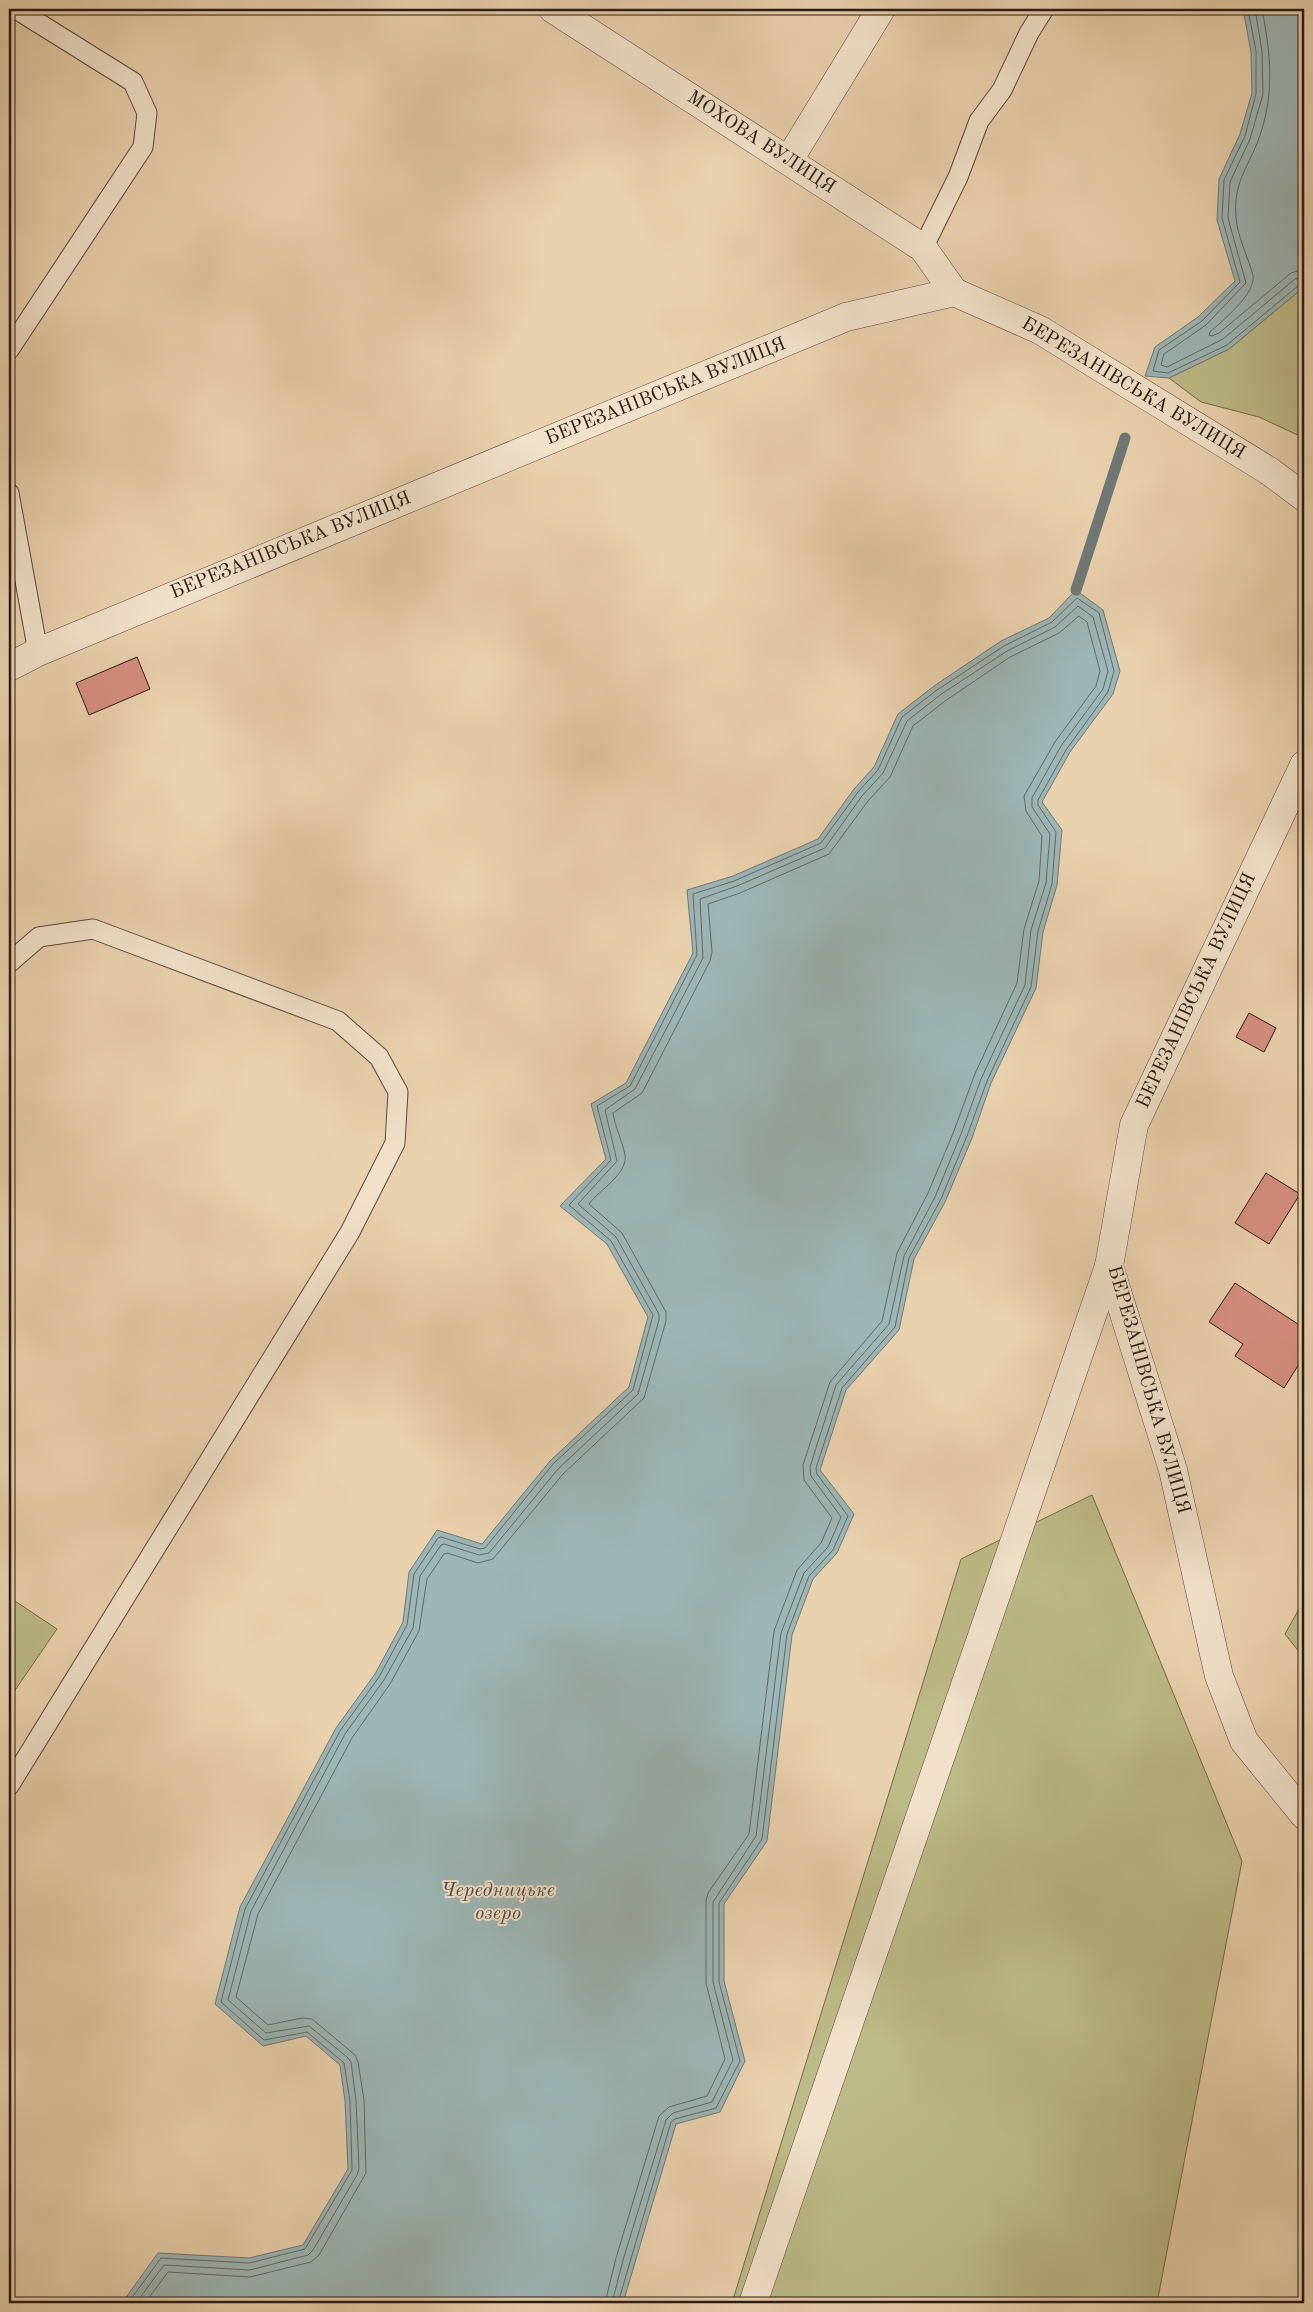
<svg xmlns="http://www.w3.org/2000/svg" width="1313" height="2312" viewBox="0 0 1313 2312" font-family="'Old Standard TT',serif">
<rect width="100%" height="100%" fill="#ead1ad"/>
<filter id="stains"><feTurbulence type="fractalNoise" baseFrequency=".004" numOctaves="4"/><feColorMatrix values="0 0 0 0 .2 0 0 0 0 .09 0 0 0 0 .02 0 0 0 .5 -.17"/></filter>
<radialGradient id="worn" r=".72"><stop offset=".6" stop-color="#630" stop-opacity="0"/><stop offset="1" stop-color="#630" stop-opacity=".3"/></radialGradient>
<!-- green -->
<g fill="#bcba86" stroke="#726b4e">
<polygon points="1304,287 1304,438 1259,417 1201,402 1169,378 1229,349"/>
<polygon points="1092,1495 1242,1861 1157,2303 732,2303 961,1559"/>
<polygon points="9,1597 57,1629 9,1699"/>
<polygon points="1304,1600 1304,1658 1285,1634"/>
</g>
<!-- water -->
<g fill="#9cb5b5" stroke="#6e7876">
<polygon points="1243,9 1304,9 1304,287 1229,349 1169,378 1145,376 1155,347 1198,317 1235,281 1217,220 1219,179 1240,134 1252,93 1251,52"/>
<polygon points="1076,590 1103,610 1120,671 1113,694 1070,752 1042,802 1062,830 1057,885 1043,932 1036,988 991,1083 972,1138 945,1202 914,1259 899,1330 846,1390 820,1470 854,1514 837,1553 813,1579 792,1635 767,1841 724,1904 724,1981 745,2061 720,2112 676,2124 623,2303 122,2303 158,2253 249,2258 303,2245 348,2169 345,2101 340,2065 306,2036 263,2046 215,2004 240,1907 336,1728 375,1674 403,1622 409,1572 437,1530 482,1544 550,1461 629,1387 648,1317 607,1244 560,1206 606,1159 591,1104 626,1083 693,953 687,890 733,876 818,839 854,789 874,767 898,714 934,686 1001,641 1049,618"/>
</g>
<g fill="none" stroke-linecap="round" stroke-linejoin="round">
<!-- shore -->
<g stroke="#626866" stroke-width="1">
<polyline points="1248,9 1256,51 1256,94 1245,136 1224,180 1222,218 1240,282 1202,321 1159,350 1153,371 1168,373 1227,345 1299,285 1304,283"/>
<polyline points="1255,9 1262,51 1263,94 1250,139 1230,182 1228,218 1246,283 1206,325 1164,354 1161,365 1167,367 1223,339 1295,279 1304,277"/>
<path d="M1262,9C1271,56 1275,95 1258,141C1247,169 1233,184 1236,217C1237,236 1248,257 1253,275C1256,294 1223,320 1210,332L1209,335L1212,336L1219,333L1291,273L1304,269"/>
<polyline points="128,2303 161,2258 249,2263 305,2249 352,2170 350,2101 344,2063 307,2032 264,2040 221,2002 245,1909 340,1731 379,1677 407,1625 414,1574 438,1538 441,1537 480,1549 485,1548 553,1464 633,1390 653,1315 611,1241 569,1205 611,1160 597,1106 630,1086 697,955 693,894 734,881 821,843 858,792 878,770 902,717 937,690 1004,646 1052,622 1077,598 1099,613 1114,671 1108,692 1066,750 1038,800 1038,805 1056,832 1052,884 1038,931 1031,987 987,1081 967,1136 941,1199 909,1258 895,1327 842,1388 816,1468 817,1474 848,1516 833,1550 809,1576 787,1634 762,1839 719,1903 719,1982 740,2061 716,2108 675,2119 671,2122 618,2303"/>
<polyline points="136,2303 164,2265 250,2270 308,2255 313,2250 357,2175 359,2168 356,2100 351,2062 347,2057 309,2026 266,2033 228,2000 251,1911 345,1734 384,1680 413,1628 420,1576 441,1545 444,1544 479,1555 489,1553 558,1469 638,1394 659,1320 659,1314 616,1237 578,1204 617,1161 605,1110 635,1089 703,958 700,899 737,886 825,848 862,796 883,773 907,721 940,695 1007,651 1055,627 1078,606 1093,617 1108,671 1103,689 1061,746 1032,798 1032,807 1050,834 1046,883 1031,930 1025,985 981,1079 961,1134 935,1197 904,1256 889,1324 836,1385 810,1467 811,1476 841,1517 828,1547 804,1573 781,1633 756,1836 713,1902 713,1982 733,2060 712,2102 673,2113 666,2120 623,2260 612,2303"/>
<path d="M145,2303L168,2272L250,2277L311,2262L319,2255L366,2173L364,2100L358,2062L355,2055L312,2019L302,2018L268,2025L236,1997L258,1914L352,1738L390,1684L419,1631L427,1579L444,1554L447,1553L478,1563L493,1559L563,1474L644,1398L666,1321V1312L622,1233L589,1204C599,1190 628,1174 625,1155C622,1140 615,1127 613,1113L642,1093L710,961L712,952L708,904L740,893L829,854L868,801L890,777L913,726L945,701L1010,657L1059,633L1079,616L1087,622L1100,671L1096,686L1055,742L1024,796L1026,811L1042,836L1039,881L1024,929L1017,983L974,1076L954,1131L928,1193L897,1253L882,1321L830,1382L803,1465L804,1480L832,1518L821,1543L797,1570L774,1631L749,1834L708,1893L706,1901V1983L725,2059L707,2096L669,2107L659,2116L616,2258L605,2303"/>
</g>
<!-- stream -->
<polyline stroke="#6e7876" stroke-width="11" points="1076,590 1125,438"/>
</g>
<!-- building -->
<g fill="#d68e7f" stroke="#281c17">
<polygon points="137,657 150,689 89,715 76,683"/>
<polygon points="1249,1013 1276,1028 1264,1052 1236,1037"/>
<polygon points="1266,1173 1300,1194 1269,1244 1235,1223"/>
<polygon points="1235,1283 1304,1328 1304,1356 1284,1388 1235,1356 1243,1344 1209,1322"/>
</g>
<g fill="none" stroke-linecap="round" stroke-linejoin="round">
<!-- service casing -->
<g stroke="#58493c" stroke-width="21">
<g id="service">
<polyline points="923,248 958,177 979,121 1002,90 1029,33 1044,9"/>
<polyline points="9,350 143,147 147,113 133,82 16,9"/>
<polyline points="9,493 38,652"/>
<polyline points="9,963 39,937 93,929 338,1021 379,1057 398,1092 395,1143 350,1232 9,1786"/>
</g>
</g>
<!-- minor casing -->
<g stroke="#58493c" stroke-width="29">
<g id="minor">
<polyline points="553,9 923,248 954,292"/>
<polyline points="789,160 881,9"/>
<polyline points="9,667 38,652 846,317 954,292 1040,330 1269,471 1304,497"/>
<polyline points="1304,765 1134,1125 1109,1266 1173,1470 1219,1676 1244,1741 1304,1815"/>
<polyline points="753,2303 1109,1266"/>
</g>
</g>
<!-- service -->
<use href="#service" stroke="#f1e1ca" stroke-width="19"/>
<!-- minor -->
<use href="#minor" stroke="#f1e1ca" stroke-width="28"/>
</g>
<g text-anchor="middle" dominant-baseline="central" stroke-width="4" stroke-linejoin="round" paint-order="stroke">
<!-- street labels -->
<g font-size="19" fill="#281c17" stroke="#f1e1ca">
<text transform="translate(761 143) rotate(33)">МОХОВА ВУЛИЦЯ</text>
<text transform="translate(1133 389) rotate(31)">БЕРЕЗАНІВСЬКА ВУЛИЦЯ</text>
<text transform="translate(666 392) rotate(-22)">БЕРЕЗАНІВСЬКА ВУЛИЦЯ</text>
<text transform="translate(291 546) rotate(-22)">БЕРЕЗАНІВСЬКА ВУЛИЦЯ</text>
<text transform="translate(1197 991) rotate(-65)">БЕРЕЗАНІВСЬКА ВУЛИЦЯ</text>
<text transform="translate(1148 1390) rotate(74)">БЕРЕЗАНІВСЬКА ВУЛИЦЯ</text>
</g>
<!-- water labels -->
<g font-size="20" font-style="italic" fill="#4b4a46" stroke="#f1e1ca">
<text x="498" y="1891">Чередницьке<tspan x="498" dy="23">озеро</tspan></text>
</g>
</g>
<!-- margin -->
<rect width="1313" height="2312" fill="none" stroke="#ead1ad" stroke-width="30"/>
<rect x="10" y="10" width="1293" height="2292" fill="none" stroke="#281c17" stroke-width="2.5"/>
<rect x="15" y="15" width="1283" height="2282" fill="none" stroke="#281c17"/>
<rect width="100%" height="100%" filter="url(#stains)"/>
<rect width="100%" height="100%" fill="url(#worn)"/>
</svg>
